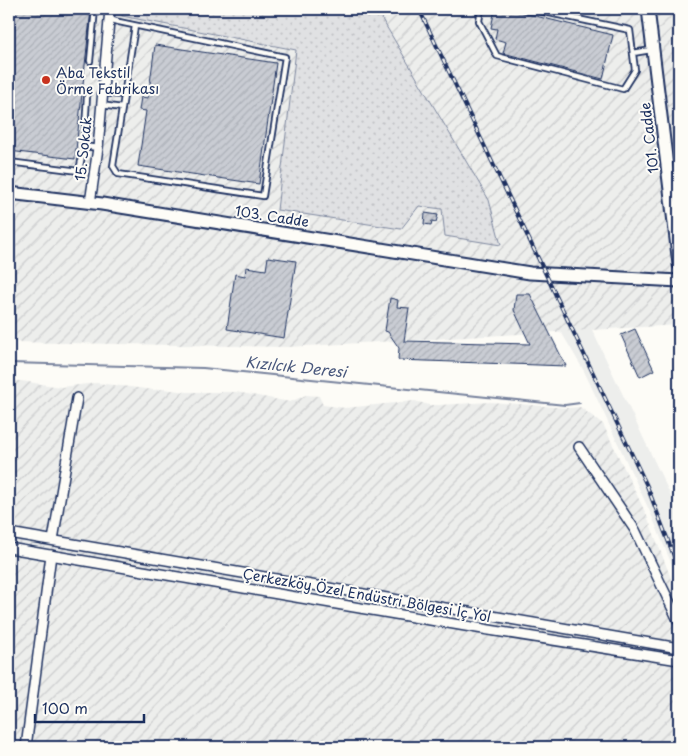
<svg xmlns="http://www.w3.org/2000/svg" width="688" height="756" viewBox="0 0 688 756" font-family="'Playpen Sans',sans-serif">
<defs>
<pattern id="industrial-furrows" width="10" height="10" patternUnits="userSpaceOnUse" patternTransform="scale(1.25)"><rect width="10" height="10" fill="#edeeec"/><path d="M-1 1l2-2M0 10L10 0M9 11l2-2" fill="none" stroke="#cbcccd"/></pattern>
<pattern id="grass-dots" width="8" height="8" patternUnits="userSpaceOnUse" patternTransform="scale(1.25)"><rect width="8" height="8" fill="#e0e1e3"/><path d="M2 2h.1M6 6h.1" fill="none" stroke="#c0c1c5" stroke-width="1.8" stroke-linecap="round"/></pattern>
<pattern id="building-hatch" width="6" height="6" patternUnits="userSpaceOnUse" patternTransform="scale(1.25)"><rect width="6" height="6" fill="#c9ccd3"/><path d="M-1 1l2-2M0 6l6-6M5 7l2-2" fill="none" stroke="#acb0b8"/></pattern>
</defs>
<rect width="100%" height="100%" fill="#fdfcf7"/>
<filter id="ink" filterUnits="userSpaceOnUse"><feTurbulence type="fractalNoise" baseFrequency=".02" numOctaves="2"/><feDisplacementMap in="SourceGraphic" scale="10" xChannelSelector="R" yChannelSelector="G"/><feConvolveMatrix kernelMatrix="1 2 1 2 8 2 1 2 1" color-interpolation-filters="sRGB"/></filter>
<g filter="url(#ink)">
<!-- built -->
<polygon fill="#edeeec" points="566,275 679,513 679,582 651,514 584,371 540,296"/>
<!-- industrial -->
<g fill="url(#industrial-furrows)">
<polygon points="9,9 672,9 679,64 679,325 288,347 9,342"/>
<polygon points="9,381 21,381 61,387 97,383 154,390 163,389 187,392 236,392 290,402 306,395 319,396 323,405 345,408 415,401 429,405 439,405 491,402 568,408 580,407 603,424 647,516 679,599 679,747 9,747"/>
</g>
<!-- grass -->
<polygon fill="url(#grass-dots)" stroke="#7e88a0" points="123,9 376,9 489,200 501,245 445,236 442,209 419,206 401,229 277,210 296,50 122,16"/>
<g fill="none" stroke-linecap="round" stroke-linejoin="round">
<!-- stream -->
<polyline stroke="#76819c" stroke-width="2" points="9,363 203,368 565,405 580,403"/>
</g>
<!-- building -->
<g fill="url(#building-hatch)" stroke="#1b2f5e">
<polygon points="9,9 91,9 75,159 9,151"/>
<polygon points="495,9 507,9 613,35 603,79 503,53 506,42 495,39 497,29 491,28"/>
<polygon points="155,45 276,63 259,184 138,166 146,111 139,110 141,97 148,98"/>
<polygon points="425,213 438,215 436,222 432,221 431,225 424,224"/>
<polygon points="268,257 296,261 284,338 227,329 235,274 245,276 246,267 266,270"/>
<polygon points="516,294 530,294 566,366 398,360 399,348 388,332 385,331 390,298 398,300 397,307 409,308 404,341 530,344 514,310"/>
<polygon points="635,329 654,370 640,377 621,335"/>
</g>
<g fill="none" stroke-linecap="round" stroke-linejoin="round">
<!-- lane casing -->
<g stroke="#1b2f5e" stroke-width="8">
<g id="lane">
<polyline points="481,9 479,21 497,56 623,89 635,70 630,30 530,9"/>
<polyline points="109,19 119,22 285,57 263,196 118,174 113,166 135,26"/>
<polyline points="633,53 651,50"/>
<polyline points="90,61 95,9"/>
<polyline points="103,93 124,95"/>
<polyline points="101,105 122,108"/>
<polyline points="84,146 87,96"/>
<polyline points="9,162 79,171 84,146 98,148"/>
</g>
</g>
<!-- street casing -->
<g stroke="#1b2f5e" stroke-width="12">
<g id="street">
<polyline points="90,203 98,148 110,9"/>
<polyline points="579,447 635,530 679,622"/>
<polyline points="9,533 679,648"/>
<polyline points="53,540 77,398"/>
<polyline points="9,548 489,630 679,660"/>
<polyline points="26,747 51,555"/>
</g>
</g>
<!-- secondary casing -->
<g stroke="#1b2f5e" stroke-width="15">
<g id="secondary">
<polyline points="648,9 679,264"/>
<polyline points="9,193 102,204 530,273 679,281"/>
</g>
</g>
<!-- lane -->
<use href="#lane" stroke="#fdfcf7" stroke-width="4.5"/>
<!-- street -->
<use href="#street" stroke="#fdfcf7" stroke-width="9"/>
<!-- secondary -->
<use href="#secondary" stroke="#fdfcf7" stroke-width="11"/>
<!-- rail casing -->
<g stroke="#1b2f5e" stroke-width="4">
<polyline id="rail" points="419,9 647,486 679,569"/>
</g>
<!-- rail -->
<use href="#rail" stroke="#fdfcf7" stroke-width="2" stroke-dasharray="5.5" stroke-linecap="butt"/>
</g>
</g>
<!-- markers -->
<circle fill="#c8321e" stroke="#fdfcf7" stroke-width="2" cx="46" cy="80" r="5"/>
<g text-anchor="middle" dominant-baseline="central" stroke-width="4" stroke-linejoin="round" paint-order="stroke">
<!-- poi labels -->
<g font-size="14" fill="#1b2f5e" stroke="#fdfcf7" text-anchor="start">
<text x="56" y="72">Aba Tekstil<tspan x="56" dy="16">Örme Fabrikası</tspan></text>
</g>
<!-- street labels -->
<g font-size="14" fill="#1b2f5e" stroke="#fdfcf7">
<text transform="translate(649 138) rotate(-97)">101. Cadde</text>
<text transform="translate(83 149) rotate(-84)">15. Sokak</text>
<text transform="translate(272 216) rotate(9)">103. Cadde</text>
<text transform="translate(367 595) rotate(10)">Çerkezköy Özel Endüstri Bölgesi İç Yol</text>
</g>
<!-- water labels -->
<g font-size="15" font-style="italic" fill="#49587d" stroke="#fdfcf7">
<text transform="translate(296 366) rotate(6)">Kızılcık Deresi</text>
</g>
</g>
<!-- margin -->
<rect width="688" height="756" fill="none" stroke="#fdfcf7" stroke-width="30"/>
<rect x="15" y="15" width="658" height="726" fill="none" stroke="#1b2f5e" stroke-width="2" filter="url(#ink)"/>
<!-- scale -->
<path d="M35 714v8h109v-8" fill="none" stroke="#1b2f5e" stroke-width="2.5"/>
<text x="42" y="714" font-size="15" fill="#1b2f5e" stroke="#fdfcf7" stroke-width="4" paint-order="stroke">100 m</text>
</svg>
